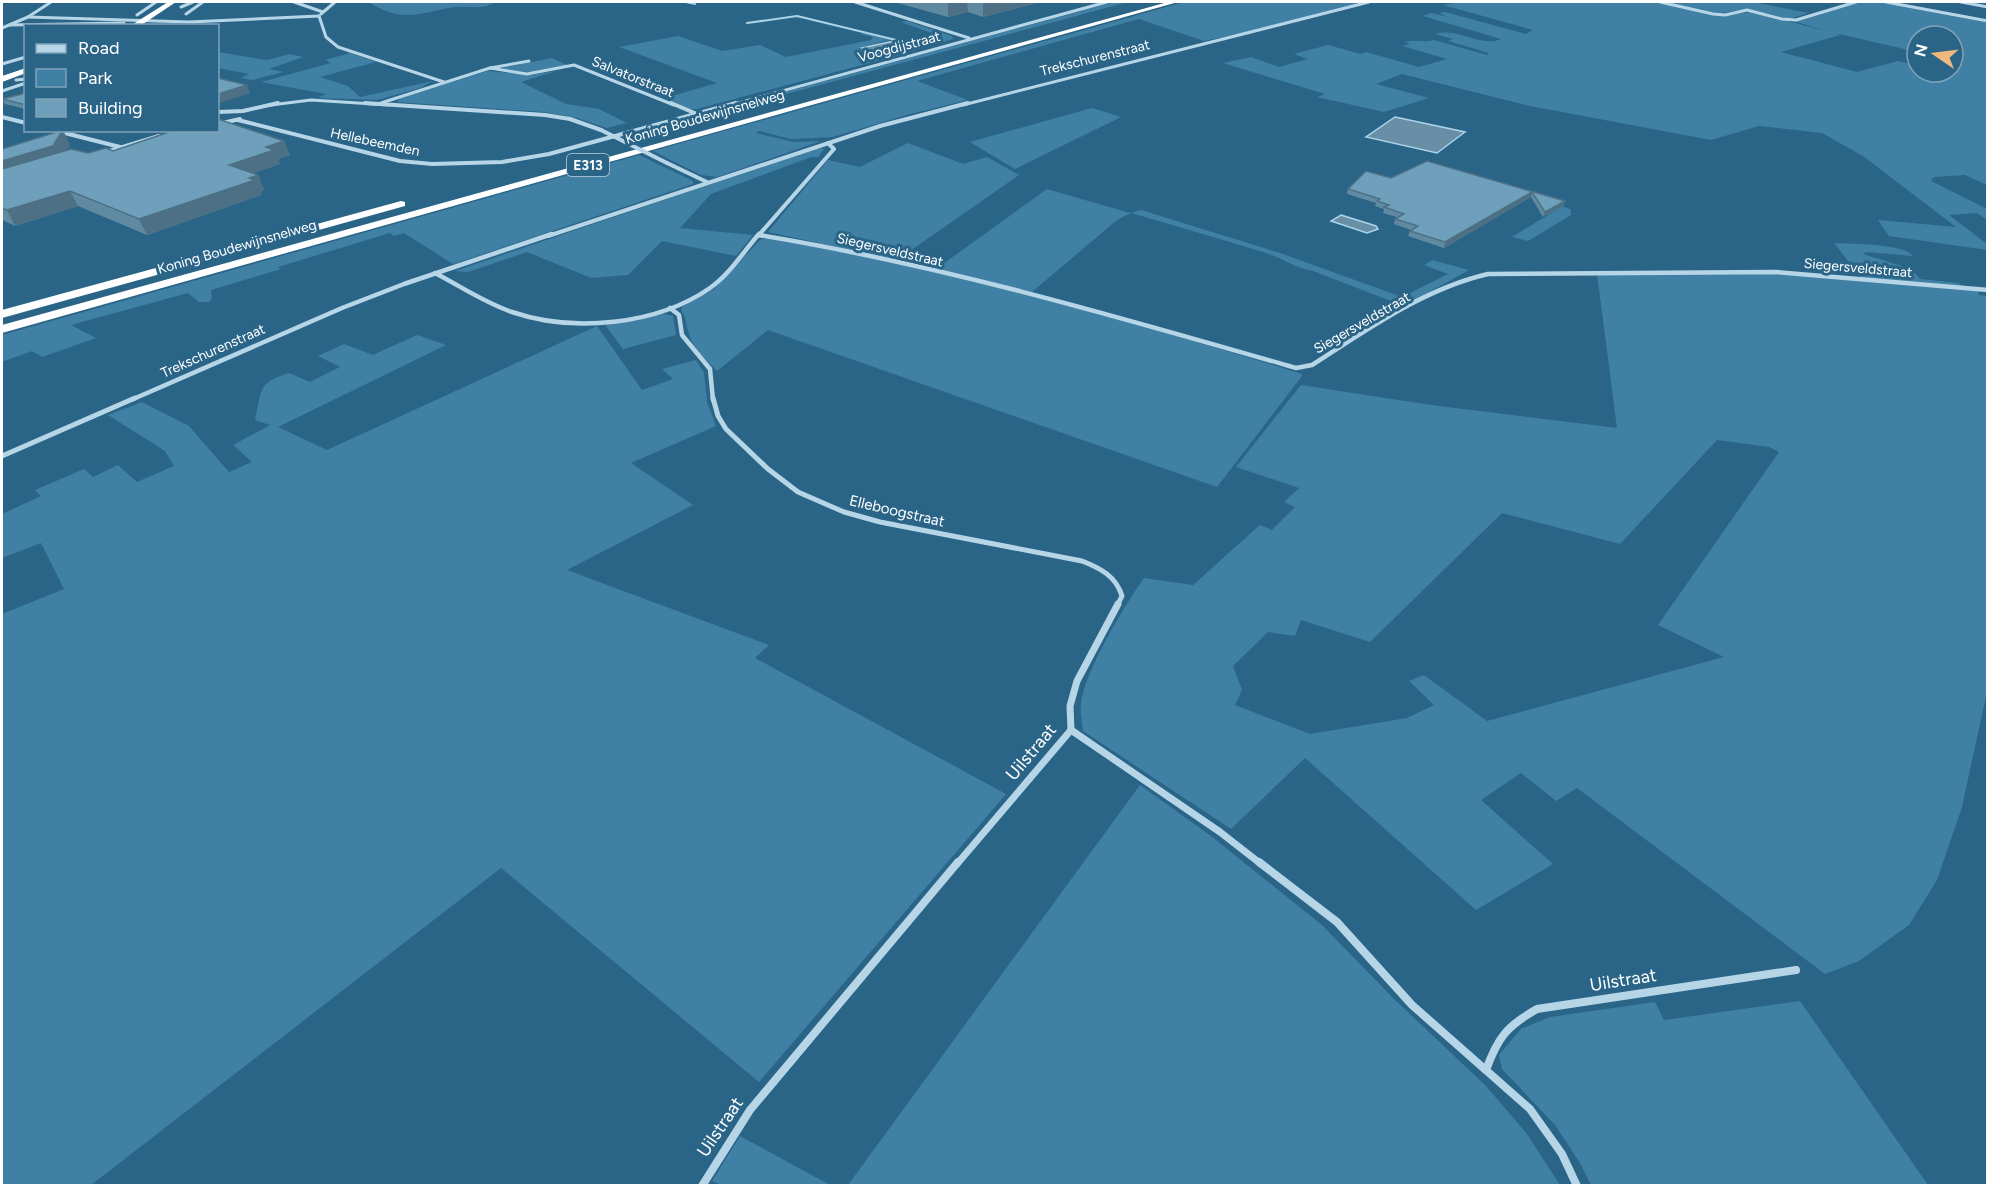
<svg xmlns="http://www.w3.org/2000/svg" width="1989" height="1187" viewBox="0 0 1989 1187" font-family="Figtree,sans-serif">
<rect width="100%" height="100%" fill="#2a6588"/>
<!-- green -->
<g fill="#3f80a4" fill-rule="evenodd">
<path d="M367,2H495C484,10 471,6 458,7C437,8 419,18 397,14C387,13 376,6 367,2Z"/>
<polygon points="1114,2 1128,2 727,110 724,109"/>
<polygon points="1184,2 1362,2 1270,27 1204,41 1139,19 917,81 968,100 910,114 833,137 791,139 759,131 756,133 793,142 821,141 717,177 701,175 653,151"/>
<path d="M1459,2H1656L1714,15L1753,12L1826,31L1794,21L1861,2H1882L1987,22V185L1965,175L1934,177L1931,181L1987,209V220L1977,213L1949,215L1987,244V250L1889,236L1878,220L1956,227L1863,156L1822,133L1759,126L1711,140L1530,106L1402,74L1376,84L1429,98L1384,112L1317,97L1325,94L1223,63L1251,57L1279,67L1308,59L1294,54L1328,45L1361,54L1366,52L1419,67L1447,59L1402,46L1410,44L1405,42C1416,39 1424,43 1434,40L1487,55L1489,53L1448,41L1453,39L1435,34C1457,27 1481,48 1501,39L1423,16L1431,13L1448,17L1439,13L1445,12L1526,34L1533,30L1443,5ZM1835,33L1917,52V36H1953V62L1961,64L1953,63V72H1917V66L1898,61L1857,72L1781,52L1840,35Z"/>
<polygon points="1662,2 1753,2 1808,13 1789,19 1747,9 1715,14"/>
<polygon points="907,21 952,36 953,39 909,52 903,40 927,39 934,34 901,22"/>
<polygon points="864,33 894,39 858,48 888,58 697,109 690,109 665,98 717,83 619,47 678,36 722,51 760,45 786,57 871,40 873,37 860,34"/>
<polygon points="218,52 267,60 290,54 303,57 269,69 283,72 253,80 241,78 249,74 218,68"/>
<polygon points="350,53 376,62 320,77 348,86 360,97 433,81 420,88 377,100 318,98 326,94 261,82 331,63 325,60"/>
<path d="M552,58L567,65C545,72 524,75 501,68Z"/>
<polygon points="488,71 531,75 556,71 521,82 566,104 599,109 627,123 607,128 577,118 544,112 397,102 401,98"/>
<polygon points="1092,108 1121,117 1015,169 970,142"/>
<polygon points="908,143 963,164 987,157 1019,175 897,260 768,232 828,160 860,167"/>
<polygon points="818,148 824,149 818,157 811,157 711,194 680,228 753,235 736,256 662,241 628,275 591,278 527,252 468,272 455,271"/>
<polygon points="639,155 693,181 693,184 453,264 404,233 394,236 390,233 278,267 281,269 211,290 212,298 209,302 199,302 188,293 71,325 96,338 42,357 32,351 2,362 2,335"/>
<path d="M1047,189L1130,213L1141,210L1280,253L1402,297L1448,274L1424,265L1432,260L1469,270L1404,306L1313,271C1297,269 1282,258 1266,253C1221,239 1176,226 1131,213L1117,220L1032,292L936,269Z"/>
<polygon points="1563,206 1571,210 1571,215 1528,241 1512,237"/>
<path d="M767,238C948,270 1126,319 1302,374V376L1217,487L768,330L717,371C708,362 694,349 690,337C686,327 687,318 681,310L683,306L714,289L760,240Z"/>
<path d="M1834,243C1851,244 1903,243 1913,256L1866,252L1863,254L1911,269L1920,279L1958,283L1963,286L1861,277Z"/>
<path d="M1768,273L1978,291L1979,295L1987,296V691L1962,807L1937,880L1909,925L1859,961L1825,974L1577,788L1556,801L1521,773L1481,800L1553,864L1476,910L1305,758L1231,829L1083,731C1082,722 1080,712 1081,703C1085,671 1124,606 1144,578L1193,585L1260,525L1272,530L1295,507L1284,502L1299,488L1236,467L1301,385L1431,405L1617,428L1597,274ZM1717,440L1769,447L1779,452L1658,625L1724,657L1487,721L1424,675L1409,681L1434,705L1407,718L1310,734L1235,705L1242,690L1233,666L1268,632L1295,636L1301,620L1370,642L1502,513L1620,544Z"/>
<polygon points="661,313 673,316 676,335 623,349 605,325"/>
<path d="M597,326L642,390L673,379L662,369L696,360L704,373L707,402L716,426L631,463L693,505L567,570L769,645L755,658L1006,794L759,1082L501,868L91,1185H2V614L64,589L41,543L2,558V514L41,496L35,490L84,469L93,477L118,465L137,482L174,466L165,451L108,415L142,402L189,426L229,472L252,462L233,445L270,425L255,420C262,390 257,383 289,373L310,382L340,367L318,356L344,344L373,355L417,335L446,345L278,427L327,450Z"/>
<polygon points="1140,785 1211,836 1322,925 1393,998 1486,1086 1527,1134 1560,1185 848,1185"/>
<polygon points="1800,1001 1928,1185 1591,1185 1580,1163 1555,1125 1502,1069 1499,1055 1521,1029 1550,1017 1655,1002 1664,1020"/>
<polygon points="740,1136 830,1185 723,1186 712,1181"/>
</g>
<!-- water -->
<g fill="#688fa6" stroke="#abd3e8" stroke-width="1.5">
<polygon points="898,40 905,52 889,57 862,48"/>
<polygon points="1395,117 1465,132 1437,153 1366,137"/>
<polygon points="1341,215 1376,226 1378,229 1367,233 1331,221"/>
</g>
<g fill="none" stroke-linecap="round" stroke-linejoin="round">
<!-- stream -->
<g stroke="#abd3e8" stroke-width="2">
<polyline points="686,2 695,4"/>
<polyline points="747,23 797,16 896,40"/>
</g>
<!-- street-far5 -->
<g stroke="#b6d6e8" stroke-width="3">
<polyline points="294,2 323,12"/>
<polyline points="855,2 969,38"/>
<polyline points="1660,2 1713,14 1725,15 1747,10 1782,19 1796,20 1856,2"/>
<polyline points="1886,2 1988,21"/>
<polyline points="1961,2 1988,7"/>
<polyline points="181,7 193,2"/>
<polyline points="186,14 203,2"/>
<polyline points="321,14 335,2"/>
<polyline points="137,15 156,2"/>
<polyline points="319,16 326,37 338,47 444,82"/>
<polyline points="28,17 189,22 319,16"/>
<polyline points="10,25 124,23"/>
<polyline points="2,28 28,17 51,2"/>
<polyline points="2,64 26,57"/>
<polyline points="490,68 527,74 574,65 674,105"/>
<polyline points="16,80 26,79"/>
<polyline points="2,91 26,83"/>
<polyline points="381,103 490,68 529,61"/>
<polyline points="271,105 311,100 389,105"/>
<polyline points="731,105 1107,2"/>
<polyline points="963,105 1369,2"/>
</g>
<!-- street-far4 -->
<g stroke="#b6d6e8" stroke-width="4">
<polyline points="365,103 545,115 570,119 601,130"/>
<polyline points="671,103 697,114"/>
<polyline points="218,112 243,111 278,103"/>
<polyline points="2,117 26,123"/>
<polyline points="238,120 400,161 432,164 502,162 549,154 736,103"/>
<polyline points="218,124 240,119"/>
<polyline points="53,130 120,147"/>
<polyline points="106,152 159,136"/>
<polyline points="667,163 707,182"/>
<polyline points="759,235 764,236"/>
<polyline points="548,236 880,126 968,103"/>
<polyline points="758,236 834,149 828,143"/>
</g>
<!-- street-far3 -->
<g stroke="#b6d6e8" stroke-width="4.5">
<path d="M759,235C941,265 1119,317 1296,368L1312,365C1367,330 1423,289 1488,274L1776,272L1988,290"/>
<path d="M435,273C460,286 485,303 512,312C573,333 657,325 710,288C730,274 743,252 759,234"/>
<polyline points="670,308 679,315 682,335 710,369 713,400"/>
<polyline points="131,400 342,308 404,284 552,234"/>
</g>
<!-- street-far2 -->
<g stroke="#b6d6e8" stroke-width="5">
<path d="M713,398L718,416L726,429L768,469L798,492L844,512L880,522L1082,561C1100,568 1116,576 1122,596L1117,606"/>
<polyline points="2,456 135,398"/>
</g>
<!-- street-far1 -->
<g stroke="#b6d6e8" stroke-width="7">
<polyline points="1071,730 1070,706 1077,681 1118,604"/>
<polyline points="1071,730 1220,832 1261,864"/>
<polyline points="957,864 1071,730"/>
</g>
<!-- street -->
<g stroke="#b6d6e8" stroke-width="8">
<polyline points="1259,862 1337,922 1412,1005 1530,1109 1562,1154 1577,1186"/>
<path d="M1486,1070C1498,1037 1507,1026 1537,1009L1796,970"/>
<polyline points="702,1186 750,1110 958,862"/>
</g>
<!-- highway -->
<g fill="#fff" fill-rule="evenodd">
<polygon points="168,2 176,2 140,26 130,26"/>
<polygon points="1168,2 1178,2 2,333 2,325"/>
<polygon points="26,68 26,73 2,82 2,76"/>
<polygon points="401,201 405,202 405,206 2,318 2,310"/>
</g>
<!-- street-bridge -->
<polyline stroke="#b6d6e8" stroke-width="4" points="601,130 667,163"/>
</g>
<!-- wall -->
<g fill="#5f8aa2">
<polygon points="894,2 1041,2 983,17 968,12 948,17"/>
<polygon points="26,93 26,109 5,104 2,99"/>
<polygon points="284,141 290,155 278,159 280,164 253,173 258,175 264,190 260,192 261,195 147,235 78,206 15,226 2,220 2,149 70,145 66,150 88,153 113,151"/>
<polygon points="1427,161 1565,201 1563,206 1543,217 1531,197 1444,248 1408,236 1410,231 1411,230 1394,224 1395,219 1397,217 1383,213 1384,209 1375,206 1376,203 1347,194 1348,189 1391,178"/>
</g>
<!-- shaded-wall -->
<g fill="#4d7084">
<polygon points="948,2 967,2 968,12 948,17"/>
<polygon points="983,2 1041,2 983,17"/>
<polygon points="247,85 250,93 220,103 218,94"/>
<polygon points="63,130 70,145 62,157 2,178 2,161 54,144"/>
<polygon points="284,141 290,155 278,159 280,164 235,179 229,165 266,147"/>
<polygon points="258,175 264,190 260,192 261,195 147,235 139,219"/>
<polygon points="70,191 78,206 15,226 7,210"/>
<polygon points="1532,192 1531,197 1444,248 1445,242"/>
<polygon points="1565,201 1563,206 1543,217 1545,212"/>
</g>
<!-- building -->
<g fill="#6ea0bc" stroke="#4d7084" stroke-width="1.5">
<polygon points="218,78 247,85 218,94"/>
<polygon points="26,93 26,105 2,99"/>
<polygon points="218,119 284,141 266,147 274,150 229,165 258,175 249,178 255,180 139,219 70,191 7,210 2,208 2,169 71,149 88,153 106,148 113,151 175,130 218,130"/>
<polygon points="63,130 54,144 56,145 2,161 2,149"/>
<polygon points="1427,161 1565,201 1545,212 1532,192 1445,242 1410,231 1418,226 1395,219 1404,214 1384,207 1389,205 1377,201 1380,199 1348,189 1366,171 1391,178"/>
</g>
<g text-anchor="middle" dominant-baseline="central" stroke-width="6" stroke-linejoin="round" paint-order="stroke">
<!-- far-street labels -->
<g font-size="14" fill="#fff" stroke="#2a6588">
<text transform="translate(899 47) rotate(-15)">Voogdijstraat</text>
<text transform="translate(1095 58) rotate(-14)">Trekschurenstraat</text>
<text transform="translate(633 77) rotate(22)">Salvatorstraat</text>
<text transform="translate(705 117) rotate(-16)">Koning Boudewijnsnelweg</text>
<text transform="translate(375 142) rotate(12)">Hellebeemden</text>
<text transform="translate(237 247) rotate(-16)">Koning Boudewijnsnelweg</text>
<text transform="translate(890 250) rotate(13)">Siegersveldstraat</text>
<text transform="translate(1858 268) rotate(5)">Siegersveldstraat</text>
<text transform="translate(1362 323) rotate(-30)">Siegersveldstraat</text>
<text transform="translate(213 351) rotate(-24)">Trekschurenstraat</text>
</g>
<!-- shield labels -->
<rect fill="#2a6588" stroke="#bfd1db" stroke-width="1.5" x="567" y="154" width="42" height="22" rx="4.5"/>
<g font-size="14" font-weight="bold" fill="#fff">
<text x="588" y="165">E313</text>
</g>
<!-- street labels -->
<g font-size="15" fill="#fff" stroke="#2a6588">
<text transform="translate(897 511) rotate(13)">Elleboogstraat</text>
</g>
<!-- near-street labels -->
<g font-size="18" fill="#fff" stroke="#2a6588">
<text transform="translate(1031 752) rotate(-50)">Uilstraat</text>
<text transform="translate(1623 980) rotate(-9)">Uilstraat</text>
<text transform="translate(720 1127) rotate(-56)">Uilstraat</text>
</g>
</g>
<!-- border -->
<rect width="1989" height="1187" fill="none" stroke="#ffffff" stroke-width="6"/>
<!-- legend -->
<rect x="24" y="24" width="195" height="108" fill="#2a6588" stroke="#7fa3b8" stroke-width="1.5"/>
<rect x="36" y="44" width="30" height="9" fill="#b6d6e8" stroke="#7fa3b8" stroke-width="1.5"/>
<text x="78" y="54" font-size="18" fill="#ffffff">Road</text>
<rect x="36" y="69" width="30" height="18" fill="#3f80a4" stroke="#7fa3b8" stroke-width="1.5"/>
<text x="78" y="84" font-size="18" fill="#ffffff">Park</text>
<rect x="36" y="99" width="30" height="18" fill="#6ea0bc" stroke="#7fa3b8" stroke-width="1.5"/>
<text x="78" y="114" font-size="18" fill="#ffffff">Building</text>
<!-- north arrow -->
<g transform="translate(1935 54) rotate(284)"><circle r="28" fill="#2a6588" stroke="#7fa3b8" stroke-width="1.5"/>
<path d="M0-4.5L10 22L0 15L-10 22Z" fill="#efb97e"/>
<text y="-9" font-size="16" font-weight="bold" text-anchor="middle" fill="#ffffff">N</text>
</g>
</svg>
